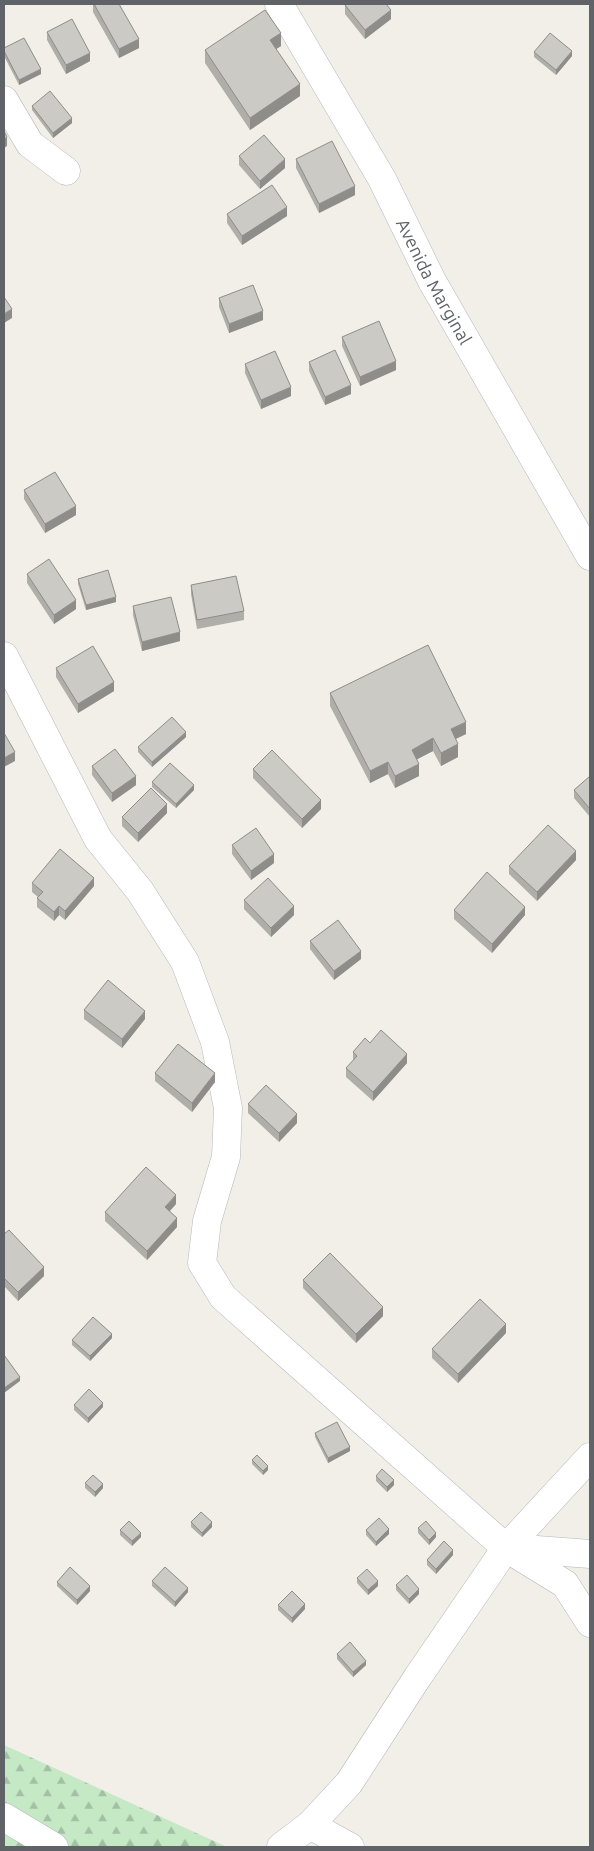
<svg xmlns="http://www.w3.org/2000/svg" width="594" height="1851" viewBox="0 0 594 1851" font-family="Ubuntu,sans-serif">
<defs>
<pattern id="forest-firs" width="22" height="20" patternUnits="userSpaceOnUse" patternTransform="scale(1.25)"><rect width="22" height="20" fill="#c5e8c5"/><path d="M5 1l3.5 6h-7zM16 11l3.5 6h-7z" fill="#a3c0a4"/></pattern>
</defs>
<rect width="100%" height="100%" fill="#f1efe8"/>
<!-- forest -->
<polygon fill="url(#forest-firs)" points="4,1745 227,1847 4,1847"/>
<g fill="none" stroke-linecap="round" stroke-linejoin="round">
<!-- minor casing -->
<g stroke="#b5b8bc" stroke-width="29">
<g id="minor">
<path id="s1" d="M279,4L382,179L432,281L590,556"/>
<polyline points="4,100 30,144 66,171"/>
<polyline points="4,656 98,839 140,891 185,962 215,1042 228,1108 226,1157 207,1221 202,1263 223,1297 506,1548 565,1584 590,1623"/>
<polyline points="510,1548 590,1554"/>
<polyline points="4,1817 54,1847"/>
<polyline points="310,1825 350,1847"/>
<polyline points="281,1847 310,1825 349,1783 417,1678 506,1548 590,1457"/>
</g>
</g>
<!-- minor -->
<use href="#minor" stroke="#fff" stroke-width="28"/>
</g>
<!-- wall -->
<g fill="#afaea9">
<polygon points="93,4 119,4 139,48 119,58 93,12"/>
<polygon points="345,5 391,19 365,39 345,14"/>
<polygon points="47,32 90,61 66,74 47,40"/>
<polygon points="281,46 276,49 300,96 250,130 205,63 205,50"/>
<polygon points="4,48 41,74 19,85 4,56"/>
<polygon points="534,52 572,56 556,75 534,57"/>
<polygon points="32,106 72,123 53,138 32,110"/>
<polygon points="239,156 285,168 260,189 239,165"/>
<polygon points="296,159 355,195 319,213 296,168"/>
<polygon points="227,214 287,216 242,245 227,223"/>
<polygon points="219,298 263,320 229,333 219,307"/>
<polygon points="342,337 396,370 360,386 342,346"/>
<polygon points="309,362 351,394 325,405 309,371"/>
<polygon points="245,364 291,396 261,409 245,373"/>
<polygon points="24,490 76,515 45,533 24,499"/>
<polygon points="27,574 76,609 54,624 27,583"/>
<polygon points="78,579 116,602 86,610 78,584"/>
<polygon points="191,585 244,611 244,620 197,629 191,594"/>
<polygon points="133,606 180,641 142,651 133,615"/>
<polygon points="56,668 114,691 78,713 56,677"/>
<polygon points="330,693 466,734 456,739 458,757 441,766 433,751 417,759 419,776 395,788 388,774 370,783 330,706"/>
<polygon points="186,737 152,767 138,752 138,747"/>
<polygon points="92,766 136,785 112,802 92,775"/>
<polygon points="253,769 321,809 302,828 253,778"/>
<polygon points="590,776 590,817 574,798 574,790"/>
<polygon points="152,782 194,790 176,808 152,787"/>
<polygon points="167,813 138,842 122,826 122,817"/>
<polygon points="232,845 274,863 251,880 232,854"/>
<polygon points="576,860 537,901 509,874 509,866"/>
<polygon points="32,883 94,886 65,920 59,915 54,921 37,907 37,898 38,897 32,892"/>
<polygon points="244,900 294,915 271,937 244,909"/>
<polygon points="454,910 525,915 492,953 454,919"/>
<polygon points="310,941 361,959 334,980 310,949"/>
<polygon points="84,1010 145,1019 122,1048 84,1019"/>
<polygon points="370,1043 407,1063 373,1101 346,1077 346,1068 353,1061 353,1052"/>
<polygon points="155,1073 215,1082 192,1112 155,1081"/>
<polygon points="248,1104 297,1123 279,1142 248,1113"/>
<polygon points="176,1204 170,1211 177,1227 147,1260 105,1221 105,1212"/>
<polygon points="4,1234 44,1276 18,1301 4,1286"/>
<polygon points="303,1280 383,1316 356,1343 303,1288"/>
<polygon points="506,1333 458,1383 432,1358 432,1349"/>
<polygon points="112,1338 90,1361 72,1345 72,1340"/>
<polygon points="74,1405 103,1407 88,1423 74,1410"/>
<polygon points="315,1433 350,1451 328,1463 315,1437"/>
<polygon points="252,1460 268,1470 263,1475 252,1464"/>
<polygon points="376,1476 394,1485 387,1492 376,1481"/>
<polygon points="85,1483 103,1488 95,1497 85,1488"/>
<polygon points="191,1522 212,1527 202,1537 191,1527"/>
<polygon points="418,1528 436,1537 429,1545 418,1533"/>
<polygon points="120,1530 141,1537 132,1546 120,1535"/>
<polygon points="366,1530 389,1534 376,1546 366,1535"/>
<polygon points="453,1555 436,1574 427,1565 427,1560"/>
<polygon points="357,1578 378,1586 368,1595 357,1583"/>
<polygon points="152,1581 188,1592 175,1607 152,1586"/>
<polygon points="57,1582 90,1591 77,1605 57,1586"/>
<polygon points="396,1585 419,1594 409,1604 396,1590"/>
<polygon points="278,1605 305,1609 292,1623 278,1610"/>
<polygon points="337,1654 366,1665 353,1677 337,1659"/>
</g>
<!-- shaded-wall -->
<g fill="#8f8d8a">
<polygon points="391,10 391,19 365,39 365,30"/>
<polygon points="281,33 281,46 270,53 270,40"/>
<polygon points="139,39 139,48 119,58 119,49"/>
<polygon points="572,51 572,56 556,75 556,70"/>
<polygon points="90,53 90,61 66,74 66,65"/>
<polygon points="41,69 41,74 19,85 19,80"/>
<polygon points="300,84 300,96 250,130 250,118"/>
<polygon points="72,118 72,123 53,138 53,133"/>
<polygon points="7,137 7,146 4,148 4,139"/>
<polygon points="285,159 285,168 260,189 260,181"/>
<polygon points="355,186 355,195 319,213 319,204"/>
<polygon points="287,207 287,216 242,245 242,236"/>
<polygon points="12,309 12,318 4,323 4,314"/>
<polygon points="263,311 263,320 229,333 229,324"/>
<polygon points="396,361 396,370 360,386 360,377"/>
<polygon points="351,385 351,394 325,405 325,397"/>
<polygon points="291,387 291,396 261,409 261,400"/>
<polygon points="76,506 76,515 45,533 45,524"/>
<polygon points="116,597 116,602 86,610 86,605"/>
<polygon points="76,600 76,609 54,624 54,615"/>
<polygon points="180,632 180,641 142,651 142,642"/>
<polygon points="114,682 114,691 78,713 78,704"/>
<polygon points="466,722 466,734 451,741 451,729"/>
<polygon points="186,732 186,737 152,767 152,762"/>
<polygon points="433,738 433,751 412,762 412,750"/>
<polygon points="458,744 458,757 441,766 441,753"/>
<polygon points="15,752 15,761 4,767 4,758"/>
<polygon points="388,762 388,774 370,783 370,771"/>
<polygon points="419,764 419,776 395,788 395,776"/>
<polygon points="136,776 136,785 112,802 112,793"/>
<polygon points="194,785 194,790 176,808 176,804"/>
<polygon points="321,800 321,809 302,828 302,819"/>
<polygon points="167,804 167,813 138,842 138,833"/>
<polygon points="576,851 576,860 537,901 537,892"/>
<polygon points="274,854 274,863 251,880 251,871"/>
<polygon points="94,878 94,886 65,920 65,911"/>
<polygon points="59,906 59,915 54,921 54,912"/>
<polygon points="294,906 294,915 271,937 271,928"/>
<polygon points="525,907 525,915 492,953 492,944"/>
<polygon points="361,951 361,959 334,980 334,971"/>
<polygon points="145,1011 145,1019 122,1048 122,1039"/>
<polygon points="407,1054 407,1063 373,1101 373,1092"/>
<polygon points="215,1073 215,1082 192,1112 192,1103"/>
<polygon points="297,1114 297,1123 279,1142 279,1133"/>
<polygon points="176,1195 176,1204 165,1216 165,1207"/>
<polygon points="177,1218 177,1227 147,1260 147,1251"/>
<polygon points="44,1267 44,1276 18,1301 18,1292"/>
<polygon points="383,1307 383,1316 356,1343 356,1334"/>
<polygon points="506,1324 506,1333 458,1383 458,1374"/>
<polygon points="112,1334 112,1338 90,1361 90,1356"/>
<polygon points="20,1377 20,1381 4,1393 4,1388"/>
<polygon points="103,1403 103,1407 88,1423 88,1418"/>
<polygon points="350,1447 350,1451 328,1463 328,1458"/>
<polygon points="268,1466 268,1470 263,1475 263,1471"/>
<polygon points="394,1480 394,1485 387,1492 387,1487"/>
<polygon points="103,1484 103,1488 95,1497 95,1492"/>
<polygon points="212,1522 212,1527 202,1537 202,1533"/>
<polygon points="389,1529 389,1534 376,1546 376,1542"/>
<polygon points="141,1533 141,1537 132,1546 132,1541"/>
<polygon points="436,1533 436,1537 429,1545 429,1540"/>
<polygon points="453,1550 453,1555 436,1574 436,1569"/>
<polygon points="378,1581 378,1586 368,1595 368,1590"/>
<polygon points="90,1586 90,1591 77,1605 77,1600"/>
<polygon points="188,1588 188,1592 175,1607 175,1602"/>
<polygon points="419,1589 419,1594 409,1604 409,1599"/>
<polygon points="305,1604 305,1609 292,1623 292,1618"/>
<polygon points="366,1661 366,1665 353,1677 353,1672"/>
</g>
<!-- building -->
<g fill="#cccac5" stroke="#8f8d8a">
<polygon points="94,4 119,4 139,39 119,49"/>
<polygon points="347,4 386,4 391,10 365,30 345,5"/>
<polygon points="265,10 281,33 270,40 300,84 250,118 205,50"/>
<polygon points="72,19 90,53 66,65 47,32"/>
<polygon points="550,33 572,51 556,70 534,52"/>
<polygon points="24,38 41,69 19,80 4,51 4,48"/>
<polygon points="50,91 72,118 53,133 32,106"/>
<polygon points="4,131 7,137 4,139"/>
<polygon points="264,135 285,159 260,181 239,156"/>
<polygon points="332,141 355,186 319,204 296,159"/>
<polygon points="272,185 287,207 242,236 227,214"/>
<polygon points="253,285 263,311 229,324 219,298"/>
<polygon points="4,297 12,309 4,314"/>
<polygon points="379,321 396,361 360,377 342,337"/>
<polygon points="335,350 351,385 325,397 309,362"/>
<polygon points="275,351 291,387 261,400 245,364"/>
<polygon points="55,472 76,506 45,524 24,490"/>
<polygon points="49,559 76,600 54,615 27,574"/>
<polygon points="108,570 116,597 86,605 78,579"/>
<polygon points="236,576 244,611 197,620 191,585"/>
<polygon points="171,597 180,632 142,642 133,606"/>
<polygon points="428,645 466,722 451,729 458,744 441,753 433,738 412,750 419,764 395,776 388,762 370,771 330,693"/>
<polygon points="93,646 114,682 78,704 56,668"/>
<polygon points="172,717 186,732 152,762 138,747"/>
<polygon points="4,733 15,752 4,758"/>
<polygon points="115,749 136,776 112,793 92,766"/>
<polygon points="272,750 321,800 302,819 253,769"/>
<polygon points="170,763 194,785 176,804 152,782"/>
<polygon points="590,776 590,809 574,790"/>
<polygon points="151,788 167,804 138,833 122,817"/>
<polygon points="548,825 576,851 537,892 509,866"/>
<polygon points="256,828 274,854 251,871 232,845"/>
<polygon points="60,849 94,878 65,911 59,906 54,912 37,898 43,892 32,883"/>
<polygon points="487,872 525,907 492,944 454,910"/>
<polygon points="268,878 294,906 271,928 244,900"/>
<polygon points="338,920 361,951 334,971 310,941"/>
<polygon points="108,980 145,1011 122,1039 84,1010"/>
<polygon points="381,1030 407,1054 373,1092 346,1068 357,1056 353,1052 365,1038 370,1043"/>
<polygon points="178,1044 215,1073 192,1103 155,1073"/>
<polygon points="266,1085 297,1114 279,1133 248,1104"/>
<polygon points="146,1167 176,1195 165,1207 177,1218 147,1251 105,1212"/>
<polygon points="9,1230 44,1267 18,1292 4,1278 4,1234"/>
<polygon points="330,1253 383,1307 356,1334 303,1280"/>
<polygon points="480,1299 506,1324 458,1374 432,1349"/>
<polygon points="93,1317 112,1334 90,1356 72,1340"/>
<polygon points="4,1355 20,1377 4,1388"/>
<polygon points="89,1389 103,1403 88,1418 74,1405"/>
<polygon points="337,1422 350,1447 328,1458 315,1433"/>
<polygon points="257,1455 268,1466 263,1471 252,1460"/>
<polygon points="382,1469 394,1480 387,1487 376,1476"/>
<polygon points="93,1475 103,1484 95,1492 85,1483"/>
<polygon points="201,1512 212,1522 202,1533 191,1522"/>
<polygon points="379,1518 389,1529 376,1542 366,1530"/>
<polygon points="129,1521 141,1533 132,1541 120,1530"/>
<polygon points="426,1521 436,1533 429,1540 418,1528"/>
<polygon points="444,1541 453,1550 436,1569 427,1560"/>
<polygon points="70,1567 90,1586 77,1600 57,1582"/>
<polygon points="165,1567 188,1588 175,1602 152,1581"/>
<polygon points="367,1569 378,1581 368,1590 357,1578"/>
<polygon points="407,1575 419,1589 409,1599 396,1585"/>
<polygon points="292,1591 305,1604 292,1618 278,1605"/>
<polygon points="350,1642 366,1661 353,1672 337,1654"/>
</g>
<g text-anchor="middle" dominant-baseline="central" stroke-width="4" stroke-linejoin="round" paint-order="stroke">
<!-- street labels -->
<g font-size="18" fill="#5f6368" stroke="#fff">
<text stroke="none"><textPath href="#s1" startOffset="318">Avenida Marginal</textPath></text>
</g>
</g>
<!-- border -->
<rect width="594" height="1851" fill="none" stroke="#5f6368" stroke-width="10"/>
</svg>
